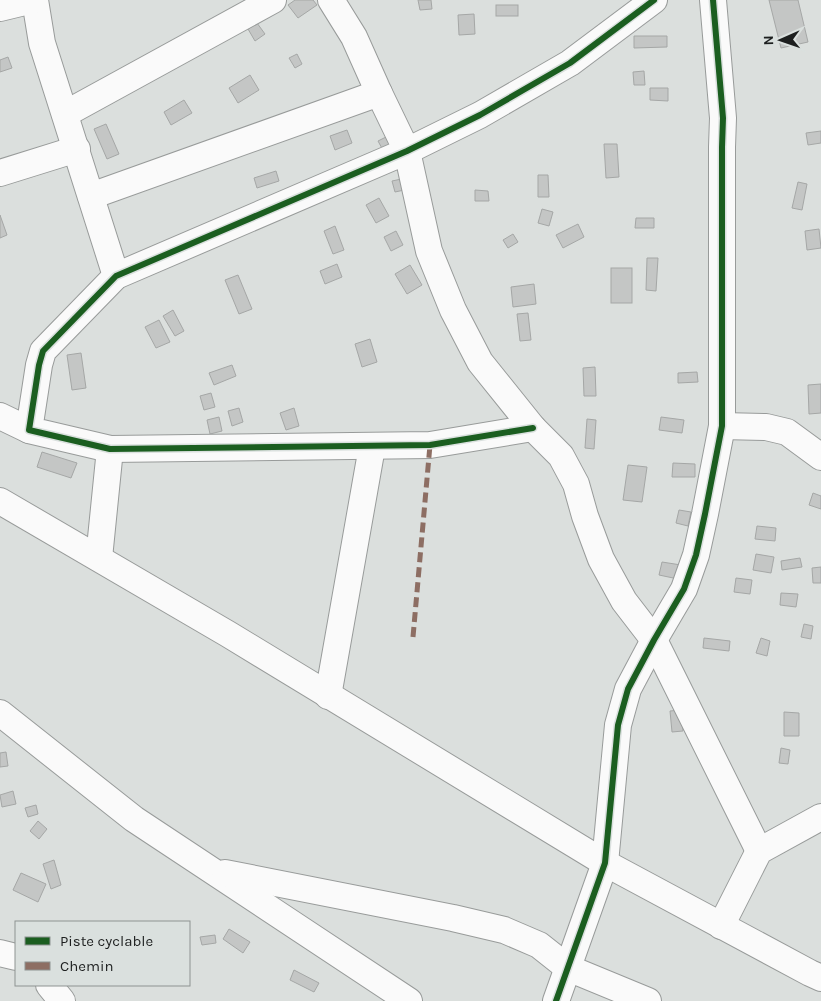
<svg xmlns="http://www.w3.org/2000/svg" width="821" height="1001" viewBox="0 0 821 1001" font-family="Karla,sans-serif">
<rect width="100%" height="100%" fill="#dbdfdd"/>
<!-- building -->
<g fill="#c4c6c5" stroke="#a5a7a6">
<polygon points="295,0 313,0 317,5 298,18 288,5"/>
<polygon points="418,0 431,0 432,9 420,10"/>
<polygon points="769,0 798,0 808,42 781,48"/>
<rect x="496" y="5" width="22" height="11"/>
<polygon points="474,14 475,34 459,35 458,15"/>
<polygon points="257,23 265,34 255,41 248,29"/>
<polygon points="634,36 667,36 667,47 634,48"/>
<polygon points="297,54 302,64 295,68 289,58"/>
<polygon points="8,57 12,68 0,72 0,60"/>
<polygon points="644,71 645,85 634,85 633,72"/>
<polygon points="250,75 259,90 238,103 229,88"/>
<polygon points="650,88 668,88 668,101 650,100"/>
<polygon points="184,100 192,113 171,125 164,112"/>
<polygon points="106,124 119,154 107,159 94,129"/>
<polygon points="347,130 352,143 335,150 330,136"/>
<polygon points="821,131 821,143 808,145 806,133"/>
<polygon points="390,135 396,146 384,152 378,141"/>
<polygon points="604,144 617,144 619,177 606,178"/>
<polygon points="276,171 279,181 257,188 254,178"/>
<polygon points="538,175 548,175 549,197 538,197"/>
<polygon points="406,178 409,189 395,192 392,181"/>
<polygon points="798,182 807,184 802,210 792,208"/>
<polygon points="475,190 488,191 489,201 475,201"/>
<polygon points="379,198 389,216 376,223 366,205"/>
<polygon points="542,209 553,212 549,226 538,223"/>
<polygon points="0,215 7,235 0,238"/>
<polygon points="636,218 654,218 654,228 635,228"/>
<polygon points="578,224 584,237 563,248 556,235"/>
<polygon points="335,226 344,250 333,254 324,231"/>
<polygon points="819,229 821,248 807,250 805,231"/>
<polygon points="396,231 403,245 391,251 384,237"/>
<polygon points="513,234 518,242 508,248 503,240"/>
<polygon points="647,258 658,258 656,291 646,290"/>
<polygon points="337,264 342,277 325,284 320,271"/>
<polygon points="410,265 422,285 407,294 395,274"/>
<rect x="611" y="268" width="21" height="35"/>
<polygon points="238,275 252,309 239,314 225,280"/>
<polygon points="534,284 536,304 513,307 511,287"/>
<polygon points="173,310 184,331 175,336 163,316"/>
<polygon points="528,313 531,340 520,341 517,314"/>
<polygon points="159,320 170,342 156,348 145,327"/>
<polygon points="370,339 377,362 362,367 355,344"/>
<polygon points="81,353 86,388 72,390 67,355"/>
<polygon points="232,365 236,376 214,385 209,373"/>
<polygon points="595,367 596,396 584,396 583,368"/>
<polygon points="697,372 698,382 678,383 678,373"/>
<polygon points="821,384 821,413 809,414 808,385"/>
<polygon points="211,393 215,407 204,410 200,396"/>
<polygon points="239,408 243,422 232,426 228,411"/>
<polygon points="294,408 299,426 286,430 280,413"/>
<polygon points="219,417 222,431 210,434 207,420"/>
<polygon points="661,417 684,420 682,433 659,430"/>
<polygon points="587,419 596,420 594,449 585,448"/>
<polygon points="42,452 77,463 71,478 37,467"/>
<polygon points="673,463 695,464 695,477 672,477"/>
<polygon points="628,465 647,467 642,502 623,500"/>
<polygon points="813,493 821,496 821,509 809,505"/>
<polygon points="679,510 691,512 688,526 676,523"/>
<polygon points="757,526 776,528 775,541 755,539"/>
<polygon points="756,554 774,557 771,573 753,570"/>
<polygon points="800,558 802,567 782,570 781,561"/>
<polygon points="662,562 681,565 678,579 659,575"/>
<polygon points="821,567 821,583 813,583 812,568"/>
<polygon points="736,578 752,580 750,594 734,592"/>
<polygon points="781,593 798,594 796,607 780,605"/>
<polygon points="804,624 813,626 811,639 801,637"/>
<polygon points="704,638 730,641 729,651 703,648"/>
<polygon points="761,638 770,641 767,656 756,653"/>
<polygon points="681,710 683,731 672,732 670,711"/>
<polygon points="784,712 799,713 799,736 784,736"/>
<polygon points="781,748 790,750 788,764 779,763"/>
<polygon points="6,752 8,766 0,767 0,753"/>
<polygon points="13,791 16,804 2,807 0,795"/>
<polygon points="36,805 38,814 28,817 25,808"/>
<polygon points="38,821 47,829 39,839 30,831"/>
<polygon points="54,860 61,885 51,889 43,864"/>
<polygon points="21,873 46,884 38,902 13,890"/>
<polygon points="229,929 250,942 243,953 223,939"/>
<polygon points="215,935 216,943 202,945 200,937"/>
<polygon points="294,970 319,983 314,992 290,980"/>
</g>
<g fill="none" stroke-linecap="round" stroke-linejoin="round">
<!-- street casing -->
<g stroke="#989b9a" stroke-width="28">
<g id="street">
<polyline points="35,0 42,43 116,276"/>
<polyline points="331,0 354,37 379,93"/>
<polyline points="0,8 33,0"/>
<polyline points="65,114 273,0"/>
<polyline points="0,173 77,149"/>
<polyline points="91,196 379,93 407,151 429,251 453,310 480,362 533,428 561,456 576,484 585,516 601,559 624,601 654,640 759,851"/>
<polyline points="0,416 29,430"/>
<polyline points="722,426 766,427 787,432 821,457"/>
<polyline points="533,428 430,445 110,449 29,430 39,365 43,351 116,276 407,151 480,115 570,63 654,0"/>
<polyline points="0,501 228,634 605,863 810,973 821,978"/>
<polyline points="99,558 110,449"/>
<polyline points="328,696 372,447"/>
<polyline points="0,713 134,819 409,1001"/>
<polyline points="225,873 453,918 504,930 539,945 568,968 648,1001"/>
<polyline points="721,926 759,851 821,817"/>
<polyline points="0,953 16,957"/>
<polyline points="49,985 62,1001"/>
<polyline points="556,1001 605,863 618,725 628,689 654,640 684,589 696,555 705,514 722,426 722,147 723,118 713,0"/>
</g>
</g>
<!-- street -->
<use href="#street" stroke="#fafafa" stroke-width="26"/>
<!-- quiet -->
<polyline stroke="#8d6e63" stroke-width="5" stroke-dasharray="10 5" stroke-linecap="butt" points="413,637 430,445"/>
<!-- cycleway casing -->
<g stroke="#dae0de" stroke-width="9">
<g id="cycleway">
<polyline points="533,428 430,445 110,449 29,430 39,365 43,351 116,276 407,151 480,115 570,63 654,0"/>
<polyline points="556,1001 605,863 618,725 628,689 654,640 684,589 696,555 705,514 722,426 722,147 723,118 713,0"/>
</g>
</g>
<!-- cycleway -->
<use href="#cycleway" stroke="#1b5e20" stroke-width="6"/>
</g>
<!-- legend -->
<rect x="15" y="921" width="175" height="65" fill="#dae0de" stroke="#8e9392"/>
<rect x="25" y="937" width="25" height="8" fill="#1b5e20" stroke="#8e9392"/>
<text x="60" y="946" font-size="15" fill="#1d1f1f">Piste cyclable</text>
<rect x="25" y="962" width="25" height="8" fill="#8d6e63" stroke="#8e9392"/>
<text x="60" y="971" font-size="15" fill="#1d1f1f">Chemin</text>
<!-- north arrow -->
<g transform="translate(781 40) rotate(268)" stroke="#dae0de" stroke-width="4" paint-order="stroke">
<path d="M0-4L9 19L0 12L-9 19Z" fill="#1d1f1f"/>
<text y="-8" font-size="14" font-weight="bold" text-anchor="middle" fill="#1d1f1f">N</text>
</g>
</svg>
